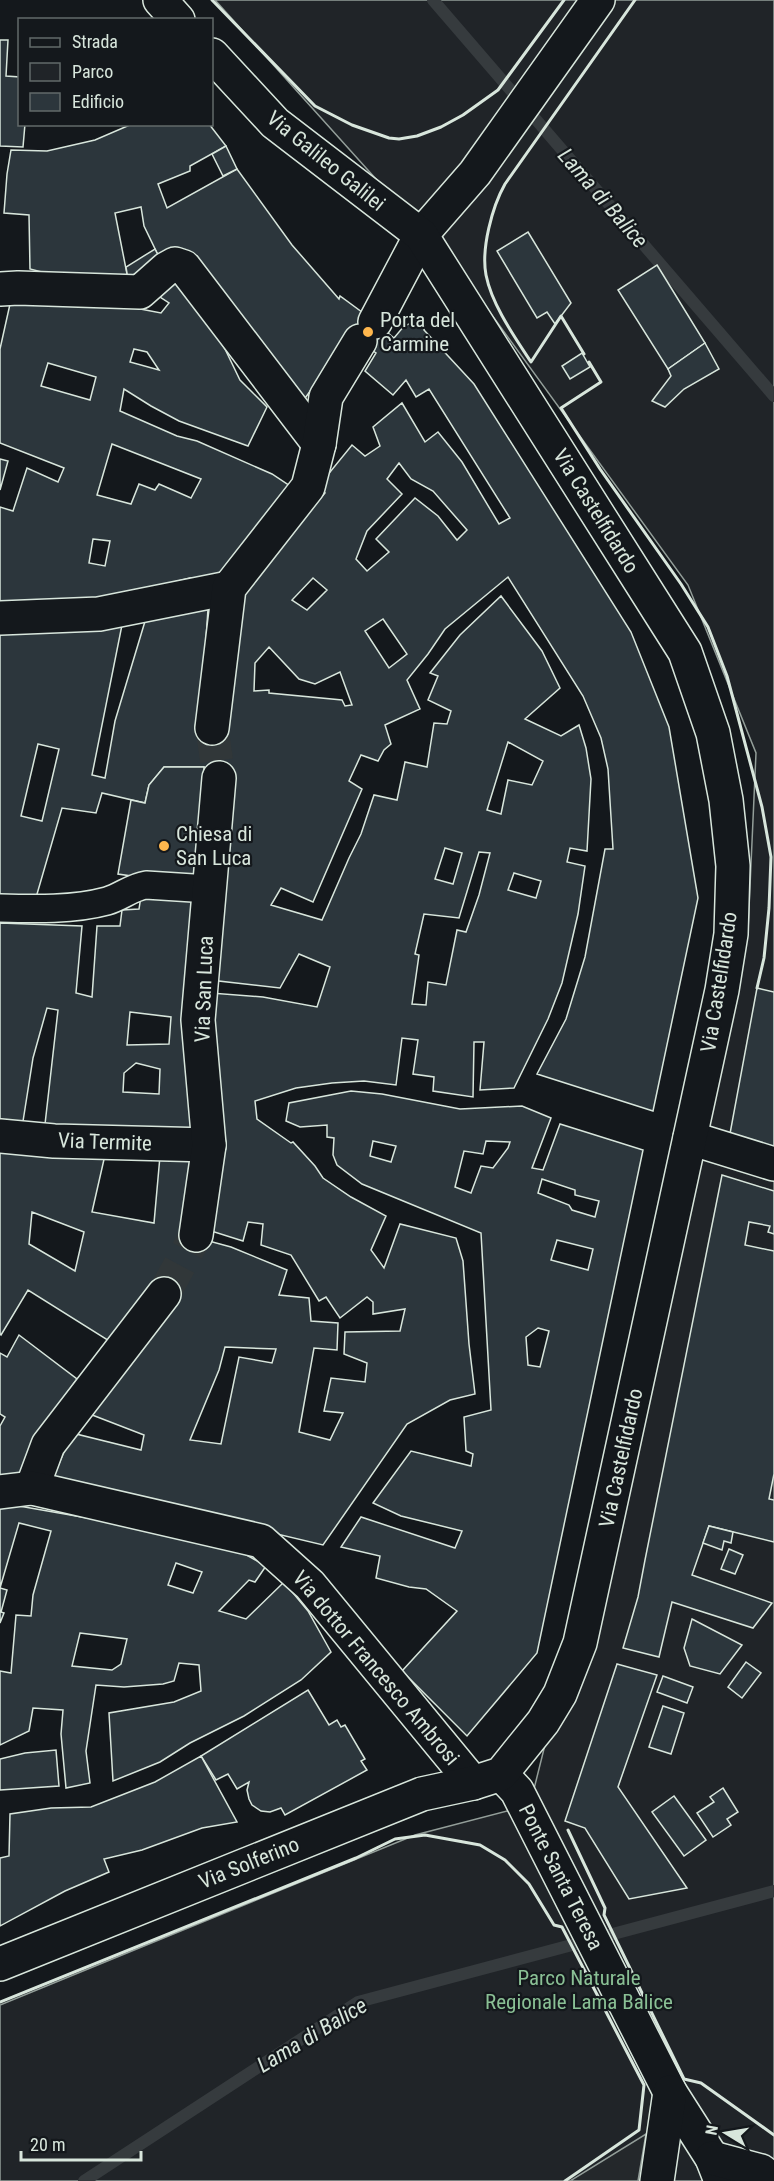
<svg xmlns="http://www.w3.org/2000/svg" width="774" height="2181" viewBox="0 0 774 2181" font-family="'Roboto Condensed',sans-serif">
<rect width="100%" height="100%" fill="#14181c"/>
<!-- green -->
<polygon fill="#202428" stroke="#939e99" stroke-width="1.5" points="215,0 774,0 774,2181 0,2181 0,2005 415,1835 530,1805 748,931 756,753 688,585 465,278"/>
<!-- parking -->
<polygon fill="#24282b" stroke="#939e99" stroke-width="1.5" points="646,2134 638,2181 570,2181"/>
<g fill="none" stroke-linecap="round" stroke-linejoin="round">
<!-- stream -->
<g stroke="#363b3e" stroke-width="12">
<polyline points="433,0 774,396"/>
<polyline points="84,2181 358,2002 774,1891"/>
</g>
</g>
<!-- building -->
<g fill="#2c363c" stroke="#d8e6dc" stroke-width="1.5" fill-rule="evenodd">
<polygon points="0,40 8,40 6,76 20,77 20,124 25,124 23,147 0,146"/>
<polygon points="132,124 209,124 226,146 190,166 190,171 158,184 167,208 237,169 292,245 339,299 340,296 370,318 352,334 300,405 159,257 144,226 141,207 115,213 128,279 88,284 30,269 29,215 4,213 7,174 11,150 47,151 95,140"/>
<polygon points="226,146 237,169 223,176 212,154"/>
<polygon points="528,232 571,303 555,324 547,312 537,318 497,251"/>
<polygon points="155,249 159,257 128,279 126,267"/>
<polygon points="657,265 705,343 668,369 618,290"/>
<path d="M179,272L225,349L240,380L267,407L248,446L179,421L151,406L124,389L120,411L177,436L197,441L272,474L296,490L232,575L204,578H190L94,602L0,606V507L13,511L27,468L58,482L64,468L0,443V349L10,304L135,308L161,313L169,303L160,297ZM134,349L147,352L159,370L130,362ZM48,363L96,377L90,400L41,386ZM112,444L201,479L191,498L159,484L155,490L139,484L131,504L97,495ZM93,539L110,541L105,566L89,563Z"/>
<path d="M421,319L425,324L424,330L474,384L631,632L669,727L698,898L653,1111L537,1074L566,1019L585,957L605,849H613L608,769L601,738L583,696L508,577L445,629L428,654L407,680L420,709L385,725L391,744L384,750L378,761L361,755L349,781L362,789L313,902L281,888L271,905L322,920L349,858L361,834L374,795L397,800L405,762L427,767L434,723L447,724L451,711L428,700L438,676L430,673L460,635L501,596L542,651L560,688L525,719L561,736L579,725L586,748L591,779L587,851L570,848L567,862L585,866L578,914L562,983L548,1019L514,1088L480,1090L484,1042H474L473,1097L433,1091L434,1077L413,1074L418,1040L402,1038L396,1085L364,1081L332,1083L296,1088L255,1101L257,1119L291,1143L293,1142L315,1166L323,1178L351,1197L386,1216L371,1250L384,1268L400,1224L456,1238L463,1261L469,1344L475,1394L450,1400L407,1424L323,1545L52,1480L72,1433L141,1450L144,1435L87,1413L111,1342L28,1290L1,1335L0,1334V1150L105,1155L92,1212L154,1223L160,1156L202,1159L205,1240L231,1247L287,1270L279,1295L309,1298L311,1321L338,1323L337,1350L314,1348L299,1432L330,1440L343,1413L324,1411L331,1378L365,1382L367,1363L344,1354L345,1332L400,1331L405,1309L373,1314V1302L367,1297L340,1318L326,1297L319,1301L291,1255L261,1245L263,1224L248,1222L243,1241L208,1230L211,993L263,997L317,1007L330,967L299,954L280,988L210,980L204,767H164L149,785L145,803L102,793L96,813L62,808L35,901H0V631L122,625L92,775L105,778L115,721L146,618L208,609L204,670L195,728H222L225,607L325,493L317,488L352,445L365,456L380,446L373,427L402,403L425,442L438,432L462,462L499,524L510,518L429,389L416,397L406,380L393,395L365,371L376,353L366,346L381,327L394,338L404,326ZM399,463L411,479L433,491L467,530L457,540L438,516L415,498L376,539L389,552L367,571L356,559L367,531L402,494L387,479ZM313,578L327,590L307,610L292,600ZM383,619L407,654L389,668L365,631ZM269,647L299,679L315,684L340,672L352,705L345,706L342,700L269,693V690L254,691L255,663ZM508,742L543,761L532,785L508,780L501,814L487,810ZM38,744L59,749L42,821L21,816ZM445,848L462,853L453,884L435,879ZM479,852L490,853L479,895L466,932L457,930L446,985L428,982L426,1005L412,1004L419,955L415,954L424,914L459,918ZM514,873L541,881L536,898L508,890ZM32,1212L84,1232L75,1271L29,1244ZM225,1347L276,1349L272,1363L239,1357L221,1444L190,1440L219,1370Z"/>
<polygon points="705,343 719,369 684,389 665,407 652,401 671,376 668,369"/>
<polygon points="582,353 590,367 570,379 562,366"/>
<polygon points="0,459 8,461 0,490"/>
<polygon points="164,767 204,767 201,886 118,874 131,800 145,803 149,785"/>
<path d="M141,896L200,901L197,1138L44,1133L58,1010L47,1008L33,1058L21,1134L0,1131V923L82,926L76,993L92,997L97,926H120L122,910L139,909ZM130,1012L171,1017L169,1044L127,1045ZM136,1063L160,1069L159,1094L123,1092L124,1073Z"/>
<polygon points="757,988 774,992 774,1152 729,1139"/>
<path d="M351,1091L382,1094L460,1109L522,1106L551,1118L532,1168L543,1170L560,1124L643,1150L537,1653L467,1736L402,1671L457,1611L426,1589L409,1587L376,1578L380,1556L341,1547L361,1517L455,1548L462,1531L401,1516L373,1503L411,1451L471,1466L473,1454L466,1451L464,1417L491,1410L481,1233L362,1184L337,1165L333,1155L334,1138L327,1137V1125L300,1127L286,1121L289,1103ZM373,1141L396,1146L391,1162L370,1156ZM486,1141L510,1142L508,1148L493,1168L481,1166L471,1193L455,1187L464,1151L483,1154ZM542,1179L575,1190V1195L599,1201L595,1217L572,1210L569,1205L538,1193ZM557,1240L593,1249L588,1270L551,1260ZM538,1328L549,1331L540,1367L528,1365L526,1337Z"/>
<polygon points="722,1175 774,1191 774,1234 768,1232 770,1226 749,1222 745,1245 774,1251 774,1474 769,1499 774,1500 774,1542 709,1526 692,1575 772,1603 753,1628 672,1602 659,1657 623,1648 638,1597 645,1560"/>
<polygon points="19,1335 77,1379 35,1439 25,1460 19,1483 0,1484 0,1426 5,1417 0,1414 0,1353 7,1357"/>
<path d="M0,1505L19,1506L99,1520L236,1549L266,1566L255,1582L249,1580L219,1611L246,1619L284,1582L308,1611L331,1652L301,1680L244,1716L190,1743L160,1762L113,1781L109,1713L174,1702L201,1691L199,1665L179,1663L174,1681L163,1684L124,1687L96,1685L86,1751L90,1783L66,1788L61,1734L63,1710L33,1708L29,1731L0,1745V1671L11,1673L16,1615L31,1616L33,1595L51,1531L19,1523L0,1588ZM176,1563L202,1572L193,1593L168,1585ZM80,1633L127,1639L121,1664L112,1670L72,1666Z"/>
<polygon points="709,1526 733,1532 731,1543 724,1541 722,1550 703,1543"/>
<polygon points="729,1549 743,1555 735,1574 721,1569"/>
<polygon points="0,1588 7,1590 1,1612 4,1613 0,1623"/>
<polygon points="692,1619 742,1645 720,1674 690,1666 684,1648"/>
<polygon points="746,1662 761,1673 742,1698 728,1687"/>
<polygon points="617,1664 657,1675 618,1787 687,1888 629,1899 585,1828 565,1821"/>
<polygon points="663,1676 693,1687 687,1703 657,1692"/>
<polygon points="308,1690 329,1725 337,1720 341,1727 345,1725 365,1759 361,1761 367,1770 285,1815 281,1808 270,1812 261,1811 252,1805 249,1799 247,1790 249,1782 237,1789 228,1774 216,1780 201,1756"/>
<polygon points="663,1706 684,1713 671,1754 649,1747"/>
<polygon points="56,1750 59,1786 0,1790 0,1759 25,1753"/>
<polygon points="201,1756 237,1822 202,1828 142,1850 104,1859 109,1872 65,1891 0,1926 0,1858 9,1856 10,1814 51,1808 91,1807 155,1782"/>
<polygon points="723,1788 738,1812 727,1819 731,1825 713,1837 697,1813 714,1802 710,1797"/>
<polygon points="674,1796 706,1840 684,1856 652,1812"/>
</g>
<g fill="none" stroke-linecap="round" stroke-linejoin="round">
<!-- minor-tunnel -->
<g stroke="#313739" stroke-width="33" stroke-dasharray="33 16" stroke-linecap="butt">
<polyline points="212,728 219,778"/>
<polyline points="164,1294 196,1235"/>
</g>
<!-- pedestrian casing -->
<g stroke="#d8e6dc" stroke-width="30">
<path id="pedestrian" d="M0,908C34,909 74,910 107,901C121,897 132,887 146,885L209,889"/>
</g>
<!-- minor casing -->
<g stroke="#d8e6dc" stroke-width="36">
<g id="minor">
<polyline points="0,289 18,288 140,292 166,269 175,264 184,267 319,444"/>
<polyline points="375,322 421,235"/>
<polyline points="0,618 99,614 229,588"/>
<polyline points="212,728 229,588 308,487 319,444 326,397 360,341"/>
<polyline points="0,1136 54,1141 209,1145"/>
<polyline points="690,1138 774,1164"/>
<polyline points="196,1235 209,1145 198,1020 219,778"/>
<polyline points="32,1488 48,1445 164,1294"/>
<polyline points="0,1492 32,1488 261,1541 310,1585 473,1783"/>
<polyline points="501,1774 517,1791 670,2092 712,2158 721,2181"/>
<polyline points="712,2158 761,2171 773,2181"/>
<polyline points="657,2181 670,2092"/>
</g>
</g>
<!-- tertiary casing -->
<g stroke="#d8e6dc" stroke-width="36">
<g id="tertiary">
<polyline points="160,0 178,20"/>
<polyline points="421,235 475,173 598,0"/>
<polyline points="0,1964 422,1794 473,1783 501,1774 543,1722 560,1694 580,1643 722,990 731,934 733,866 726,800 713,733 685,652 421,235 275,123 212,55"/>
</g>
</g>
<!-- pedestrian -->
<use href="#pedestrian" stroke="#14181c" stroke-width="27"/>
<!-- minor -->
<use href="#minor" stroke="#14181c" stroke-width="33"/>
<!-- tertiary -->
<use href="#tertiary" stroke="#14181c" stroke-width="33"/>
<!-- wall -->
<g stroke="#d8e6dc" stroke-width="3">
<polyline points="212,0 315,106 352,125 389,138 399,139 417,136 441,127 463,115 498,90 564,0"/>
<path d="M584,354L561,316L531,362C514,336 492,305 486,275C481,249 492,207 505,184L635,0"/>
<polyline points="589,362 601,382 561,408 600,469 681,584 708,627 727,676 762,807 771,857 769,908 764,958 757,988"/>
<polyline points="568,1830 605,1908 604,1915 684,2079 701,2083 774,2135"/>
<polyline points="0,2002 356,1858 395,1839 425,1835 480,1845 505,1860 529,1884 554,1925 562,1927 644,2085 639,2130 565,2181"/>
</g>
</g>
<!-- markers -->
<g fill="#ffb74d" stroke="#14181c" stroke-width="2">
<circle cx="368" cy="332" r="6"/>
<circle cx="164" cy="846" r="6"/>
</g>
<g text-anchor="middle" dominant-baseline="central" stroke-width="4.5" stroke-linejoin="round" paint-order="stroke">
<!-- street labels -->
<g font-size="21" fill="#d8e6dc" stroke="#14181c">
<text transform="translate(326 161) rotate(39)">Via Galileo Galilei</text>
<text transform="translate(596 511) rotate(58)">Via Castelfidardo</text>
<text transform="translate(719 982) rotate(-81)">Via Castelfidardo</text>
<text transform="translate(204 989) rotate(-88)">Via San Luca</text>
<text transform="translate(105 1142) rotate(2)">Via Termite</text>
<text transform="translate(621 1458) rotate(-78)">Via Castelfidardo</text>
<text transform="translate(376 1668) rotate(50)">Via dottor Francesco Ambrosi</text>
<text transform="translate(249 1863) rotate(-22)">Via Solferino</text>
<text transform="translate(561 1877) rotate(63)">Ponte Santa Teresa</text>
</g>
<!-- poi labels -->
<g font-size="21" fill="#d8e6dc" stroke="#14181c" text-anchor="start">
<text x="380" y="320">Porta del<tspan x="380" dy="24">Carmine</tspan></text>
<text x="176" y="834">Chiesa di<tspan x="176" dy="24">San Luca</tspan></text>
</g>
<!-- park labels -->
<g font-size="21" fill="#8ac095" stroke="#14181c">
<text x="579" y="1978">Parco Naturale<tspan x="579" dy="24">Regionale Lama Balice</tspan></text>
</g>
<!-- water labels -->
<g font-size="22" font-style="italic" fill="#d8e6dc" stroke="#14181c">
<text transform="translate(603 198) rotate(49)">Lama di Balice</text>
<text transform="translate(312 2035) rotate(-31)">Lama di Balice</text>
</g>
</g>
<!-- legend -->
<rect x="18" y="18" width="195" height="108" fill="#14181c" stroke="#626a69" stroke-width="1.5"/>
<rect x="30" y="38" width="30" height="9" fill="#14181c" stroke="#626a69" stroke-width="1.5"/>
<text x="72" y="48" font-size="18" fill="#d8e6dc">Strada</text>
<rect x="30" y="63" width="30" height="18" fill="#202428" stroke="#626a69" stroke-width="1.5"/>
<text x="72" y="78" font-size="18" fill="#d8e6dc">Parco</text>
<rect x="30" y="93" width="30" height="18" fill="#2c363c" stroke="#626a69" stroke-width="1.5"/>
<text x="72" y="108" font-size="18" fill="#d8e6dc">Edificio</text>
<!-- north arrow -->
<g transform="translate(726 2133) rotate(281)" stroke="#14181c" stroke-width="4.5" paint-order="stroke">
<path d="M0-4.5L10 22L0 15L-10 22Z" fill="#d8e6dc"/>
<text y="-9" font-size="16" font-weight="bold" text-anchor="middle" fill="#d8e6dc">N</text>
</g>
<!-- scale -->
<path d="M21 2151v9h120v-9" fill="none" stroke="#d8e6dc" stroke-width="3"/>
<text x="30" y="2151" font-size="18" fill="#d8e6dc" stroke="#14181c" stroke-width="4.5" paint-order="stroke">20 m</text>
</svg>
